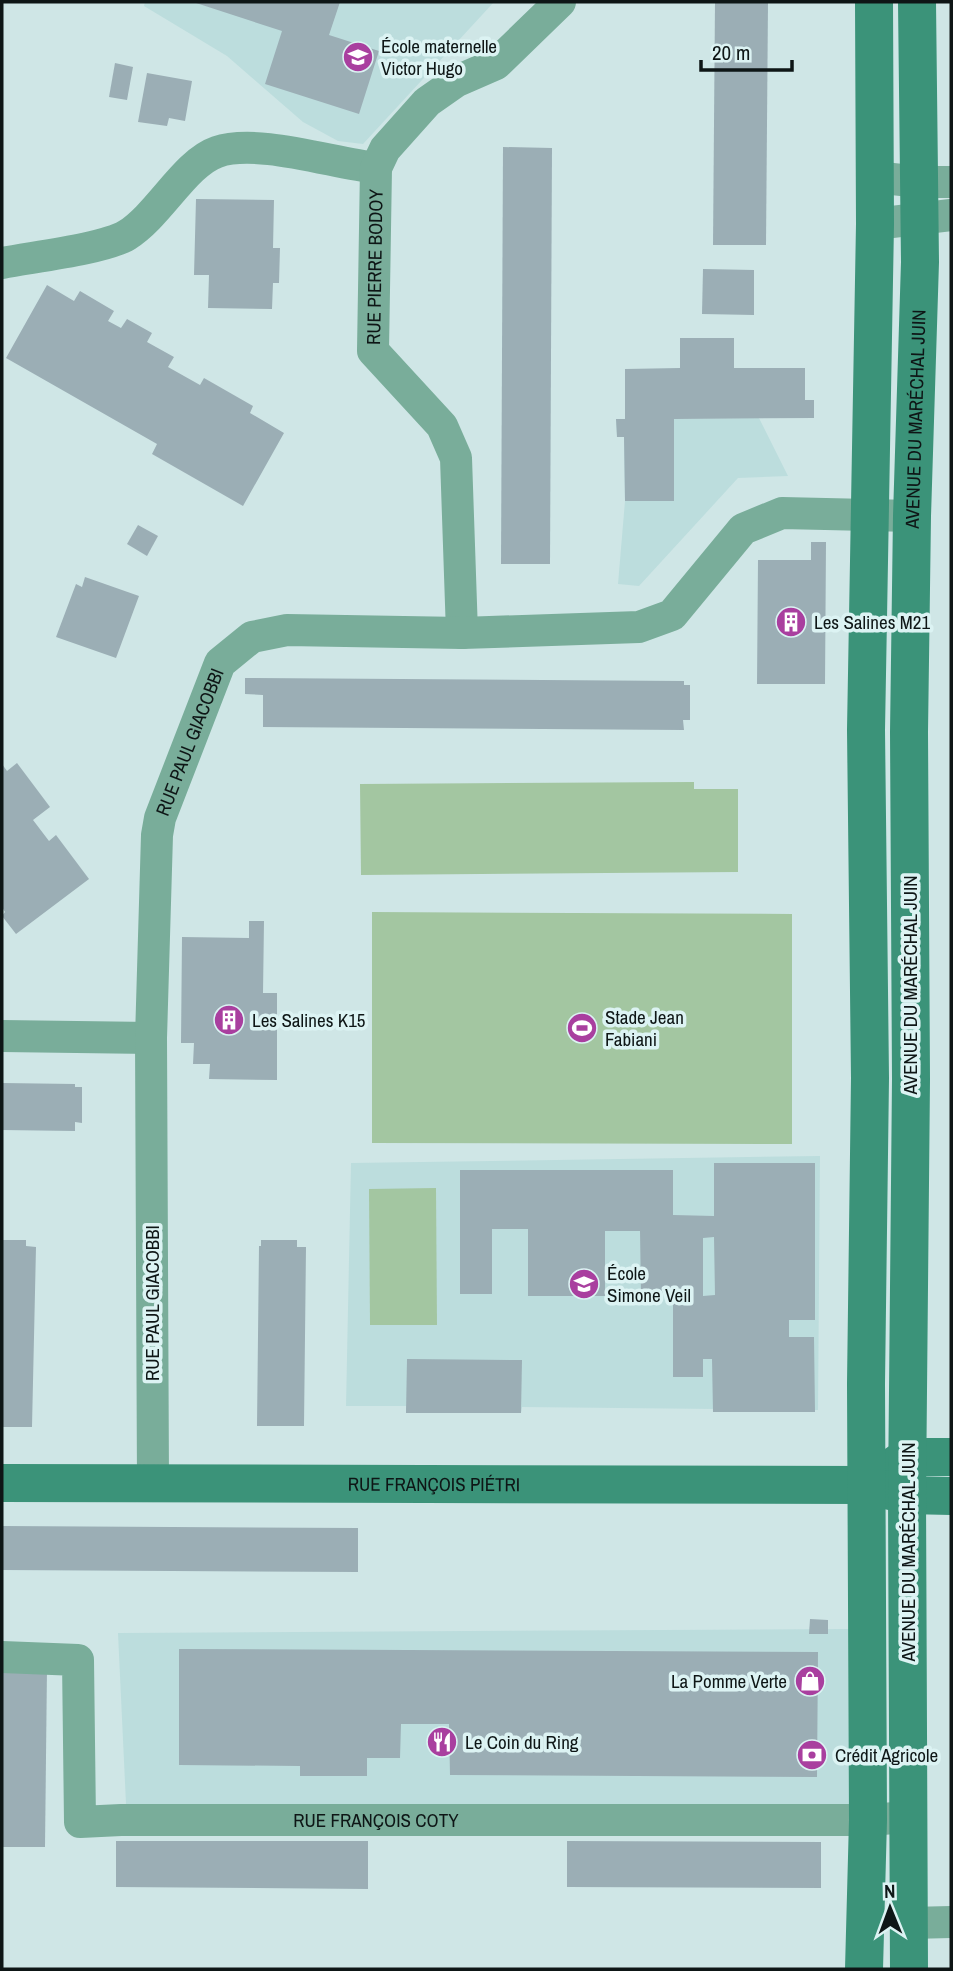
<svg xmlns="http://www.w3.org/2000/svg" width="953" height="1971" viewBox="0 0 953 1971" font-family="'Archivo Narrow',sans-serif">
<rect width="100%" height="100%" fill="#cfe6e6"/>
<!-- built -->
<g fill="#bcdddd">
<polygon points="145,2 494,2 363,144 338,141 303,122 227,56 144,6"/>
<polygon points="759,418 788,476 738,478 639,586 618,584 625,501 624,437 617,437 616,419"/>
<polygon points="820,1156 818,1410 522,1407 521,1413 406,1413 406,1406 346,1406 351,1163"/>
<polygon points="850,1629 856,1804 126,1804 118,1633"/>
</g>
<!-- green -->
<g fill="#a3c6a1">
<polygon points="694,782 694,789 738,789 738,872 361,875 360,784"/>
<polygon points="372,912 792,914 792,1144 372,1143"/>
<polygon points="436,1188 437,1325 370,1325 369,1189"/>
</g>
<!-- building -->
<g fill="#9baeb5" fill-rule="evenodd">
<polygon points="193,2 340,2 329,35 379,51 359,114 265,84 282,31"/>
<polygon points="715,2 768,2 766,245 713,245"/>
<polygon points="115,63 133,67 127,100 109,97"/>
<polygon points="147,73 192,81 185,121 169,118 167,126 138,122"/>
<polygon points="503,147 552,148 550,564 501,564"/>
<polygon points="196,199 274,200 273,248 280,248 279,283 273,283 272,309 208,308 209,275 194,275"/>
<polygon points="703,269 754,270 754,315 702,314"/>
<polygon points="47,285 74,301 80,291 114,311 108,321 121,328 127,319 152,333 147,342 174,357 168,367 200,385 204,378 253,406 250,413 284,433 243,506 152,454 157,444 6,358"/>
<polygon points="680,338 734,338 734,368 805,368 805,400 814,400 814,418 674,419 674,501 625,501 624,437 617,437 616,419 625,419 625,369 680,368"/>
<polygon points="138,525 158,536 147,556 127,544"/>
<polygon points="811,542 826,542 825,684 757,684 758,560 811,560"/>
<polygon points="85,577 139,596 116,658 56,637 76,584 82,587"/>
<polygon points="245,678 684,681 684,685 690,685 690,720 683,720 684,730 263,727 263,695 245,694"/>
<polygon points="17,763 50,807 33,820 49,841 56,835 89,879 16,934 2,916 5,912 2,907 2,764 7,771"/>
<polygon points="249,921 264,921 263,993 277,993 277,1080 209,1079 210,1064 193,1064 194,1043 181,1043 182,937 249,938"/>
<polygon points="2,1083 75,1084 75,1087 82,1087 82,1123 75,1122 75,1131 2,1130"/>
<path d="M714,1163H815V1320H789V1337H814L815,1412H713L712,1359H703V1377H673V1294H641L640,1231H605V1296H528V1229H492V1294H460V1170H673V1215L714,1216ZM714,1237L715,1295L703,1296V1238Z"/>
<polygon points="2,1240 26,1240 26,1246 36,1247 32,1427 2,1427"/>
<polygon points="261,1240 297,1240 297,1247 306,1247 304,1426 257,1426 259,1246 261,1246"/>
<polygon points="407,1359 522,1360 521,1413 406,1413"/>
<polygon points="2,1526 358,1528 358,1572 2,1570"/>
<polygon points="810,1619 828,1620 828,1634 809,1634"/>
<polygon points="179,1649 818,1652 817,1777 450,1775 449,1724 401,1724 400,1758 367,1758 367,1776 300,1776 300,1766 179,1765"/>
<polygon points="2,1668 47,1668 45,1847 2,1847"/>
<polygon points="116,1841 368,1841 368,1889 116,1887"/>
<polygon points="567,1841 821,1842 821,1888 567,1887"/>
</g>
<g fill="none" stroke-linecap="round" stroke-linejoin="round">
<!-- street -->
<g stroke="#79ad9a" stroke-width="32">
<polyline points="874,177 920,182 951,182"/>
<polyline points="875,224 951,215"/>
<path d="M2,263C32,257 104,249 127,235C159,215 185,163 217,152C257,138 332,163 376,168"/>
<path id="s1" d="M462,633L456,458L442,426L373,351L376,168L385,149L427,102L457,81L496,64L560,2"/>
<polyline points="2,1036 151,1038"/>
<path id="s2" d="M153,1483L151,1038L157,835L160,818L220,663L252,637L287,630L462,633L639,627L672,615L743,529L782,513L912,516"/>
<path id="s3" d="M2,1657L78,1660L80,1822L121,1820H868L909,1817"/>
<polyline points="910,1923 951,1922"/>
</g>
<!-- secondary -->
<g stroke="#3b9379" stroke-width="38">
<polyline points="885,1472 907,1457 951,1457"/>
<path id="s4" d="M2,1483L866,1485L907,1495L951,1496"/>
<polyline points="864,1969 868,1820 866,1384 870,1078 866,730 875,224 874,2"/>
<path id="s5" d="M909,1969L907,1495L911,1079L909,732L912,516L920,262L917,2"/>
</g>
</g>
<!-- icons -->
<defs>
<g id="school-disc" transform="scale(1.575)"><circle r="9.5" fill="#a93f9f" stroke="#dcf3f3"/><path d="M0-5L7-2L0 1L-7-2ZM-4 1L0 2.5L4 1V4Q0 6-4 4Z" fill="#fff"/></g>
<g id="building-disc" transform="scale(1.575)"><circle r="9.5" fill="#a93f9f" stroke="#dcf3f3"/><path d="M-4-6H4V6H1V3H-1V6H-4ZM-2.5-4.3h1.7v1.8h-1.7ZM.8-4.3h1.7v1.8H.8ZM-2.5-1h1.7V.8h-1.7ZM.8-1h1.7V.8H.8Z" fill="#fff"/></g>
<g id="stadium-disc" transform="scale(1.575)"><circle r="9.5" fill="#a93f9f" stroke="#dcf3f3"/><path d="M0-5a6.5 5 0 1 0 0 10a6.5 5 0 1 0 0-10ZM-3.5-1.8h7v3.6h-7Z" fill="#fff"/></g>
<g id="shop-disc" transform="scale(1.575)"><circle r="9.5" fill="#a93f9f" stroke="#dcf3f3"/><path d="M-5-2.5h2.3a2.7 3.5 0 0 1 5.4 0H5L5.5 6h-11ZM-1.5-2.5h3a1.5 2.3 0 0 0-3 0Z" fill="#fff"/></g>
<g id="restaurant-disc" transform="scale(1.575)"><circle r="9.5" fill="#a93f9f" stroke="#dcf3f3"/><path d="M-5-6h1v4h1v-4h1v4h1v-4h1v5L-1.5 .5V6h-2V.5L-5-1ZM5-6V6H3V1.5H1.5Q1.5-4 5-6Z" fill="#fff"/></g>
<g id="bank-disc" transform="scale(1.575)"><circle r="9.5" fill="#a93f9f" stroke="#dcf3f3"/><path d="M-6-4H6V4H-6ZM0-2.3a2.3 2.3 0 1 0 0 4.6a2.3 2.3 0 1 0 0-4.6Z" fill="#fff"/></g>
</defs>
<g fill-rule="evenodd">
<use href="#school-disc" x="358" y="57"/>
<use href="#building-disc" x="791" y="622"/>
<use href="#building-disc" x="229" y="1020"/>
<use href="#stadium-disc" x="582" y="1028"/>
<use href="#school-disc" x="584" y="1284"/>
<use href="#shop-disc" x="810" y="1681"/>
<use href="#restaurant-disc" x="442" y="1742"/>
<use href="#bank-disc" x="812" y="1755"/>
</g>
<g text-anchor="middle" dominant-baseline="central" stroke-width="7" stroke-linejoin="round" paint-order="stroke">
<!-- poi labels -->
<g font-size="19" fill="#0e1616" stroke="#dcf3f3" text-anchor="start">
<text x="381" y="46">École maternelle<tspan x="381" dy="22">Victor Hugo</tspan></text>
<text x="814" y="622">Les Salines M21</text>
<text x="605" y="1017">Stade Jean<tspan x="605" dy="22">Fabiani</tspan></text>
<text x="252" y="1020">Les Salines K15</text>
<text x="607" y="1273">École<tspan x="607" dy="22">Simone Veil</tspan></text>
<text x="787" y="1681" text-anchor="end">La Pomme Verte</text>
<text x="465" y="1742">Le Coin du Ring</text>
<text x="835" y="1755">Crédit Agricole</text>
</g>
<!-- street labels -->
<g font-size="19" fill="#0e1616" stroke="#dcf3f3">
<text stroke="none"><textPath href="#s1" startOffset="396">RUE PIERRE BODOY</textPath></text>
<text stroke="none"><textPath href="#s5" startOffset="1550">AVENUE DU MARÉCHAL JUIN</textPath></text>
<text stroke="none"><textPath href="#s2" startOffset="747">RUE PAUL GIACOBBI</textPath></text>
<text transform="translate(910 985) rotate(-90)">AVENUE DU MARÉCHAL JUIN</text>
<text transform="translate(152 1303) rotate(-90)">RUE PAUL GIACOBBI</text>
<text stroke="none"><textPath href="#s4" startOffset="432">RUE FRANÇOIS PIÉTRI</textPath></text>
<text transform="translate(908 1552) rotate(-90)">AVENUE DU MARÉCHAL JUIN</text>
<text stroke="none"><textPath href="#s3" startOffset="534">RUE FRANÇOIS COTY</textPath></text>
</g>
</g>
<!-- border -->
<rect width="953" height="1971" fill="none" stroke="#0e1616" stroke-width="7"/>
<!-- north arrow -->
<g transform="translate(890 1908) rotate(359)" stroke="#dcf3f3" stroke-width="5" paint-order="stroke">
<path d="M0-5L12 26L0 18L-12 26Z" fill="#0e1616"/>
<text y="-10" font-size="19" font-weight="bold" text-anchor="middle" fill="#0e1616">N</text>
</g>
<!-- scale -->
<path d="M701 60v10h91v-10" fill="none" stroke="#0e1616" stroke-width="3.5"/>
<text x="712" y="60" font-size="21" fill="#0e1616" stroke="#dcf3f3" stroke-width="5" paint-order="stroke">20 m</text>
</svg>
